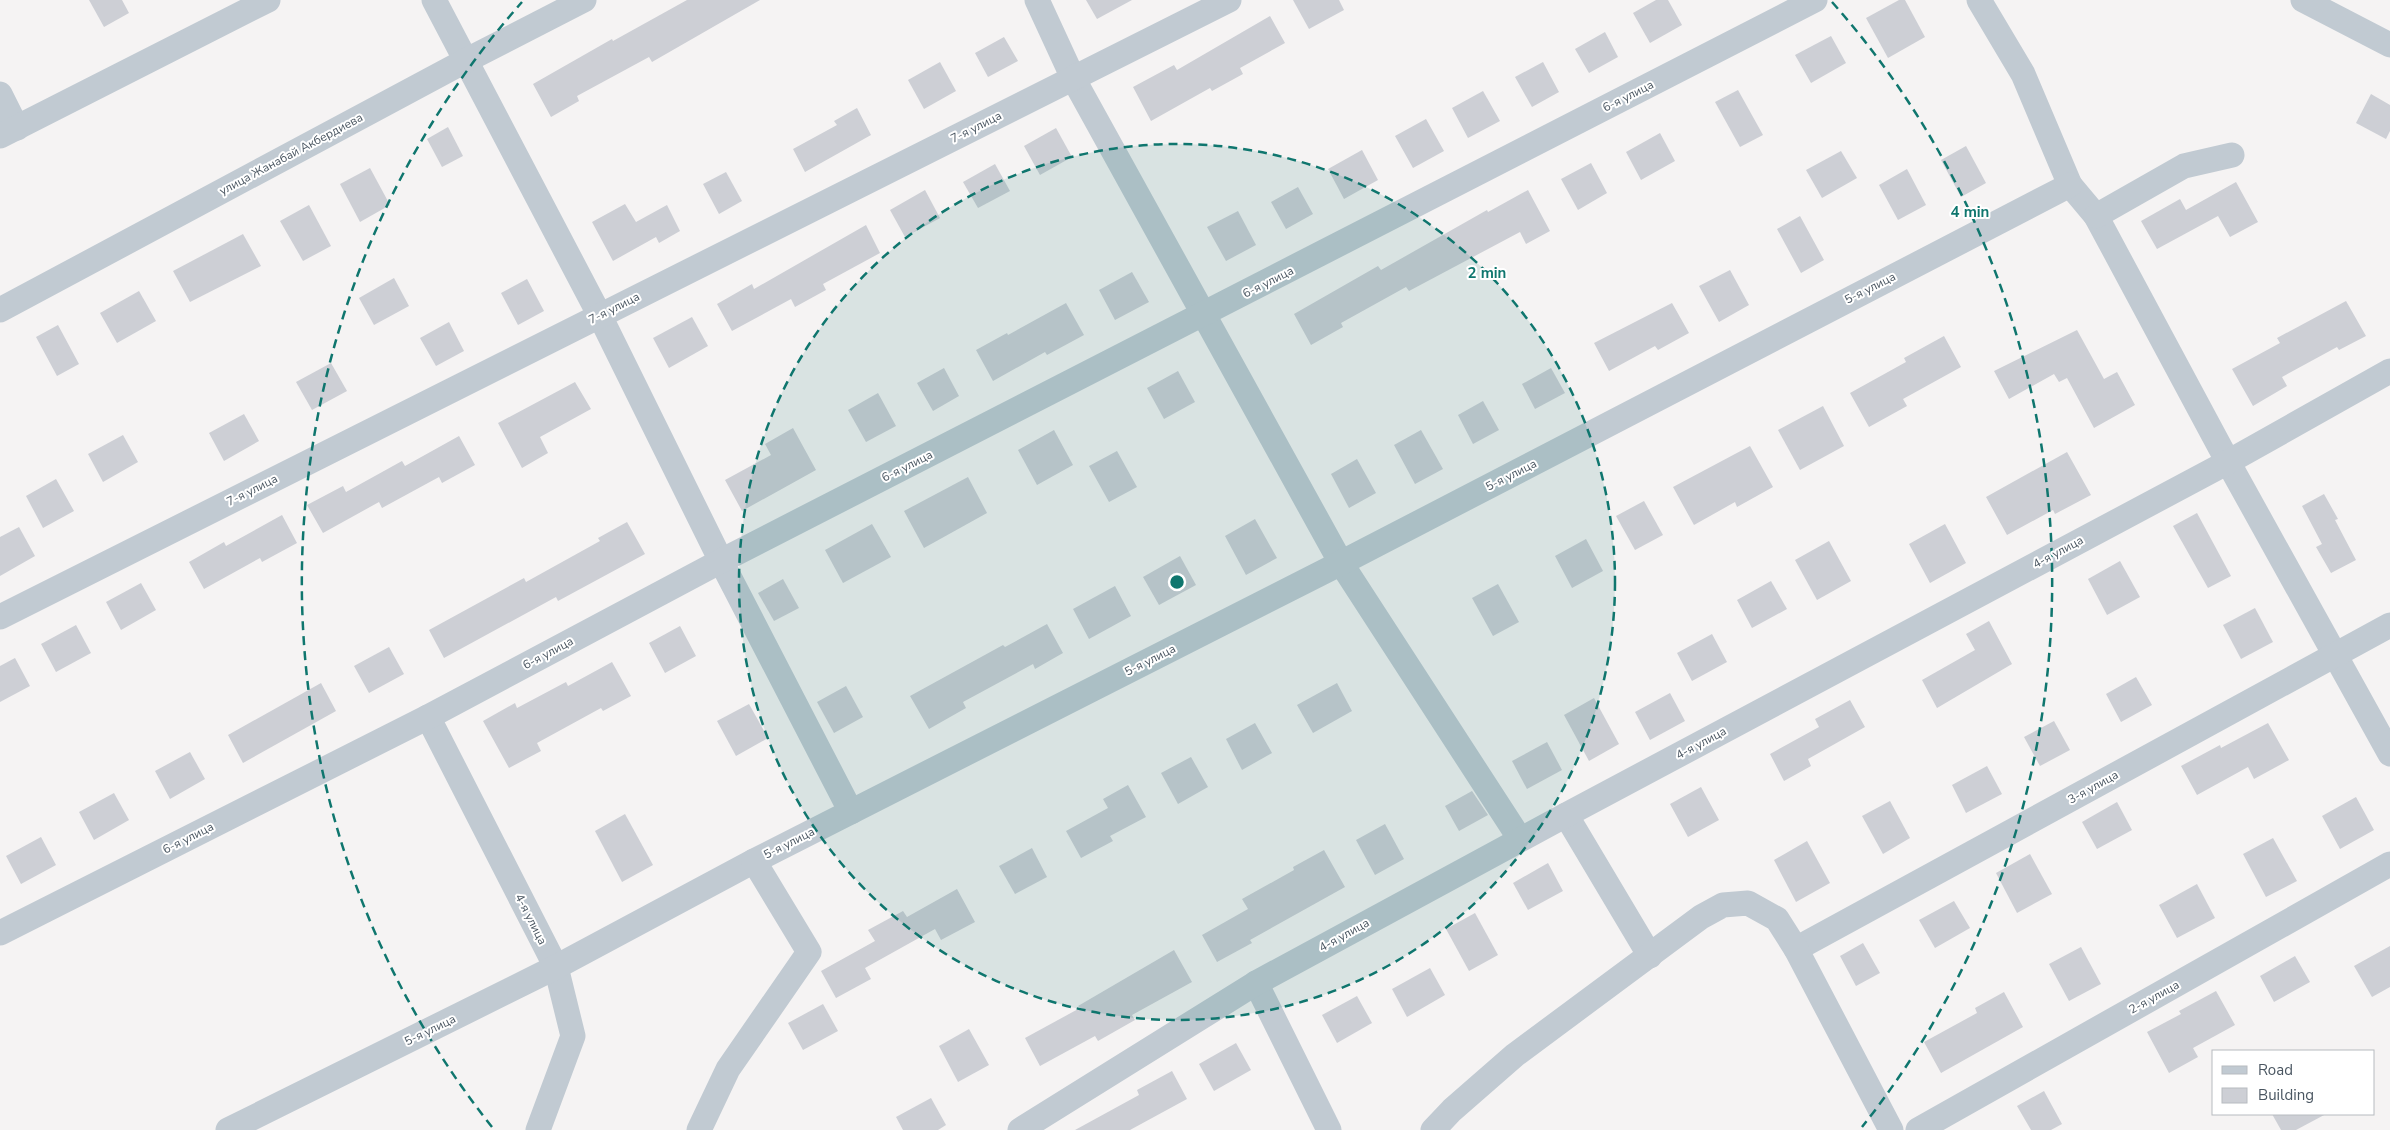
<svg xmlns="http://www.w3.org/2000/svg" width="2390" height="1130" viewBox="0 0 2390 1130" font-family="'Nunito Sans',sans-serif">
<rect width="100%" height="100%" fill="#f5f3f3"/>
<!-- building -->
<g fill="#cdcfd5">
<polygon points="89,0 122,0 129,13 104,27"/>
<polygon points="687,0 760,0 652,62 649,57 577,96 579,101 551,117 533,84 612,39 613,41"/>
<polygon points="1086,0 1132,0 1097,19"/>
<polygon points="1293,0 1339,0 1344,10 1309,29"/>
<polygon points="1656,0 1668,0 1682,25 1650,43 1633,13"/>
<polygon points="1899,0 1905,0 1925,37 1888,58 1866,18"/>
<polygon points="1270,16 1285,43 1240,68 1243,74 1212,91 1210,88 1151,121 1133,87 1174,65 1177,70"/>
<polygon points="1605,32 1618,57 1589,73 1575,49"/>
<polygon points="1831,36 1846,63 1811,83 1795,55"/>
<polygon points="1004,37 1018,61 988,77 975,53"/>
<polygon points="940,62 956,91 924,109 908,80"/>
<polygon points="1543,62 1559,92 1532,107 1515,77"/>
<polygon points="1738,90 1763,135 1740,147 1715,102"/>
<polygon points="1483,91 1500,121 1468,138 1452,108"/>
<polygon points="2371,94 2390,105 2390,131 2386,139 2356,123"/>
<polygon points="857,108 871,135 805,172 793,149 837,125 834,121"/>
<polygon points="1426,119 1444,151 1413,168 1395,136"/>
<polygon points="448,127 463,156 442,167 427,139"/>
<polygon points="1056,128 1072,157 1040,175 1024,146"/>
<polygon points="1660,133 1675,161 1641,180 1626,152"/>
<polygon points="1966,146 1986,183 1961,197 1941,160"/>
<polygon points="1362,150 1378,180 1344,199 1328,169"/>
<polygon points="1841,151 1857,178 1822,198 1806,170"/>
<polygon points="1591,163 1607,193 1578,210 1561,179"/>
<polygon points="995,164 1010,191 978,208 963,182"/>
<polygon points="370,168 390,205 360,222 340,184"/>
<polygon points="1907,169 1926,205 1898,220 1879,185"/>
<polygon points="726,172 742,201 719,214 703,184"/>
<polygon points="2236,182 2258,222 2230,237 2218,216 2157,249 2141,221 2180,199 2186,210"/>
<polygon points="1298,187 1313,214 1286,229 1271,202"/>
<polygon points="925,190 940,218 905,237 890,210"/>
<polygon points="1528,190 1550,231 1526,244 1520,232 1409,291 1406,287 1341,323 1343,327 1311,345 1294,314 1378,266 1381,270 1487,210 1488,212"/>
<polygon points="625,204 636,222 667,205 680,231 659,243 656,237 613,261 592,222"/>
<polygon points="309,205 331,246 303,261 280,221"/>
<polygon points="1238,211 1256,245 1226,261 1207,227"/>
<polygon points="1800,216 1824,260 1801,273 1777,229"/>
<polygon points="866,225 880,253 823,284 826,290 795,307 791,299 732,331 717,304 752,284 754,289"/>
<polygon points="243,234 261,266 190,302 173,271"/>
<polygon points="1730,270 1749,305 1719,322 1699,286"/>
<polygon points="1132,272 1149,302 1115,320 1099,290"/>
<polygon points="394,278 409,306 374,325 359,298"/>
<polygon points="527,279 544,311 518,325 501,293"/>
<polygon points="139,291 156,321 117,343 100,313"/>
<polygon points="2346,301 2366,336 2339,350 2337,347 2282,377 2287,386 2253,406 2232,369 2280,343 2277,338"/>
<polygon points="1066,303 1084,335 1047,355 1045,352 993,381 976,350 1007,333 1008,335"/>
<polygon points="1672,303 1689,333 1658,350 1655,346 1609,371 1594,343"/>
<polygon points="692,317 708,346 669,368 653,338"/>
<polygon points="449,322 464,351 436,366 420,338"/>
<polygon points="58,325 79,364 57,376 36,337"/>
<polygon points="2077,330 2104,379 2117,372 2135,405 2094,428 2067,378 2059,382 2054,374 2009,399 1994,371"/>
<polygon points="1944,336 1961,367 1903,399 1907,406 1869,427 1850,393 1906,362 1904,358"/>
<polygon points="331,363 347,391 312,410 296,382"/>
<polygon points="944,368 959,396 933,411 917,383"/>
<polygon points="1551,368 1565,393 1535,409 1522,384"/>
<polygon points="1178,371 1195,402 1164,419 1147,388"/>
<polygon points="575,382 591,409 540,437 548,453 522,468 498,423"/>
<polygon points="878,393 896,426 866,442 848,410"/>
<polygon points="1483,401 1499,430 1473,444 1458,415"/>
<polygon points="1823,406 1844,446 1800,470 1778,430"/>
<polygon points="244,414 259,441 224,461 209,433"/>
<polygon points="793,428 816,470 742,511 725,480 771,455 765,444"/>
<polygon points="1054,430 1073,465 1037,485 1018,450"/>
<polygon points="1421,430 1443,469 1415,484 1394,445"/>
<polygon points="123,435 138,462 103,482 88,454"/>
<polygon points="459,436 475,465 442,483 439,477 382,508 379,502 323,533 307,505 343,486 346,492 402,461 405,466"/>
<polygon points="1750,446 1773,487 1737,507 1735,502 1694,525 1673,487"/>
<polygon points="1117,451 1137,487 1109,502 1089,466"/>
<polygon points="2067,452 2091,495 2055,514 2053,510 2007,535 1986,497"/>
<polygon points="1357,459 1376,493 1349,508 1331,474"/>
<polygon points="968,477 987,513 924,548 904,511"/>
<polygon points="56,479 74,511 43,528 26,496"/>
<polygon points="2324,494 2338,519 2335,520 2356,560 2331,573 2316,547 2322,544 2302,506"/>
<polygon points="1644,501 1663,535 1635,550 1616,516"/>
<polygon points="2197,513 2231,576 2208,588 2173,526"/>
<polygon points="282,515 297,543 262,562 260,558 204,589 189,562 224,542 226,546"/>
<polygon points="1255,519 1277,558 1246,575 1225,536"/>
<polygon points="627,522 645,554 558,601 556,597 444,658 429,630 524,578 526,582 600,541 598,538"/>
<polygon points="872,524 891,557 843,583 825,550"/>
<polygon points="1945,524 1966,563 1930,583 1909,544"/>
<polygon points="19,527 35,556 0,576 0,537"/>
<polygon points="1586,539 1603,571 1572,588 1555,556"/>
<polygon points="1829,541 1851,581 1817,600 1795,560"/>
<polygon points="1180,556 1196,585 1159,605 1143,577"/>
<polygon points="2120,561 2140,597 2107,615 2088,579"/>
<polygon points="783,579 799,608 774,621 758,593"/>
<polygon points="1771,581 1787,609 1752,628 1737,600"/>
<polygon points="141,583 156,610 121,630 106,602"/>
<polygon points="1498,584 1519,622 1493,636 1472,598"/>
<polygon points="1115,586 1131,616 1089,639 1073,609"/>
<polygon points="2255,608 2273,642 2241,659 2223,625"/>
<polygon points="1989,621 2012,664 1937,708 1922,680 1975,650 1966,634"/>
<polygon points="1047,624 1063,653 1035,669 1033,664 963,702 966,708 929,729 910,696 1003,645 1005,647"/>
<polygon points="76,625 91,653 56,672 41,644"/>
<polygon points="680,626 696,656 665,673 649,643"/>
<polygon points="1712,634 1727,662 1692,681 1677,653"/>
<polygon points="389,647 404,674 369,693 354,666"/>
<polygon points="15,658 30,686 0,702 0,666"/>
<polygon points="612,662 631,696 603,711 601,708 537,743 541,751 509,768 483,721 515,703 517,708 566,682 568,686"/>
<polygon points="2136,677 2152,705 2121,722 2106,694"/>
<polygon points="321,683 336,711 243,763 228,735"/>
<polygon points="1337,683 1352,711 1313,733 1297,705"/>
<polygon points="846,686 863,717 834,733 817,702"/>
<polygon points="1670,693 1685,721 1650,740 1635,712"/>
<polygon points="1594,698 1619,744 1589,761 1564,715"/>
<polygon points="1850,700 1865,727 1808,759 1811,766 1784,781 1770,754 1819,727 1815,719"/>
<polygon points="749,704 768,738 736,756 717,721"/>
<polygon points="2054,721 2070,750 2040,766 2024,737"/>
<polygon points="1255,723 1272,753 1242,770 1226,739"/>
<polygon points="2268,723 2289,760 2254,779 2248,767 2197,795 2181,766 2220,745 2221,748"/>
<polygon points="1547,742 1562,770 1527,789 1512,761"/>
<polygon points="190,752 205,779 170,799 155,771"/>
<polygon points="1191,757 1208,787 1178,804 1161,773"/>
<polygon points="1987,766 2002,794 1966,813 1952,785"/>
<polygon points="1128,785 1146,817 1110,836 1113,841 1081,858 1066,831 1108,808 1103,799"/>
<polygon points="1701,787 1719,820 1688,837 1670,804"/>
<polygon points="1472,791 1488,815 1459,831 1445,806"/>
<polygon points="114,793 129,820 94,840 79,812"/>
<polygon points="2356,797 2374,830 2340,849 2322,816"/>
<polygon points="1890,801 1910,838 1883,854 1862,816"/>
<polygon points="2117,802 2132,830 2097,849 2082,822"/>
<polygon points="625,814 653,865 622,882 595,831"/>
<polygon points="1385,824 1404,859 1375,875 1356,840"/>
<polygon points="41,837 56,865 21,884 6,856"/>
<polygon points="2273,838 2297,881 2266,897 2243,854"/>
<polygon points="1807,841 1830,883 1796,902 1774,860"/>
<polygon points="1032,848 1047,877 1015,894 999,866"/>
<polygon points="1324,850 1345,887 1250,940 1252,943 1217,962 1202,935 1248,909 1242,899 1294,870 1293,867"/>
<polygon points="2030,854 2052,894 2017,913 1996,873"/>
<polygon points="1548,863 1563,891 1528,910 1513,883"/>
<polygon points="2197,884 2215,918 2177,938 2159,905"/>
<polygon points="957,889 975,922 941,940 935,929 865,968 871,979 836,998 821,971 875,941 868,930 903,911 907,917"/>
<polygon points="1954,901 1970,928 1935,948 1919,920"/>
<polygon points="1475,913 1498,955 1469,971 1446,929"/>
<polygon points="1863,943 1880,973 1856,986 1840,956"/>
<polygon points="2390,946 2390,987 2372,997 2354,966"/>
<polygon points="2081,947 2101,984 2069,1001 2049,964"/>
<polygon points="1174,950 1192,982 1132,1015 1135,1020 1098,1041 1095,1036 1040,1066 1025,1038 1080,1008 1078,1006"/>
<polygon points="2295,956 2310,982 2274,1002 2260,976"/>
<polygon points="1430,968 1445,995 1407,1017 1392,989"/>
<polygon points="2216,991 2235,1025 2193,1048 2198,1057 2169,1073 2147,1032 2181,1014 2179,1011"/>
<polygon points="2004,992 2023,1027 1941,1073 1924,1042 1977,1013 1975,1008"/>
<polygon points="1357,996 1372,1023 1337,1043 1322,1015"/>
<polygon points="823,1004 838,1031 803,1050 788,1023"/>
<polygon points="969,1029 989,1065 958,1082 939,1046"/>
<polygon points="1236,1043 1251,1070 1214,1091 1199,1064"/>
<polygon points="1172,1071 1187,1099 1130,1130 1075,1130 1139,1095 1137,1090"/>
<polygon points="2044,1091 2062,1124 2051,1130 2031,1130 2017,1106"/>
<polygon points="931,1098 946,1125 938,1130 903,1130 896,1117"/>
<polygon points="2272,1114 2326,1114 2296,1130 2281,1130"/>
</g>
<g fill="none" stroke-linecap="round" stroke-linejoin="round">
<!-- minor -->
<g stroke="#c1cad2" stroke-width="25">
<polyline points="434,0 600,316 721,561 851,812"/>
<polyline points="1037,0 1073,78 1341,563 1520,839"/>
<polyline points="1979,0 2023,74 2070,185 2096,216 2228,462 2390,754"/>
<polyline points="2303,0 2390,45"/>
<polyline points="0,94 17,128"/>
<polyline points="0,136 268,0"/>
<polyline points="2096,216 2184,166 2232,155"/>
<polyline points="0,310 465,61 584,0"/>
<polyline points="0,617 1229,0"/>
<polyline points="428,717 556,967 573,1036 538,1130"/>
<polyline points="1566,815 1650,956"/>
<polyline points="0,933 428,717 721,561 1815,0"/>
<polyline points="1796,949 2390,625"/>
<polyline points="1256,983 1329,1130"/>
<polyline points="228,1130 556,967 754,861 1341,563 2070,185"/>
<polyline points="699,1130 728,1069 809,952 754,861"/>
<polyline points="1020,1130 1256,983 1566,815 2228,462 2390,371"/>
<polyline points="1433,1130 1452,1110 1515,1055 1701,917 1723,905 1748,903 1777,919 1796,949 1891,1130"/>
<polyline points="1918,1130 2390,864"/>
</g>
</g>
<!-- distance rings -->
<circle cx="1177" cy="582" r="438" fill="#0f766e" fill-opacity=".12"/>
<g fill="none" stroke="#0f766e" stroke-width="2.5" stroke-dasharray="9 6">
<circle cx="1177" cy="582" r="438"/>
<path d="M492 1127A875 875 0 0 1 522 2M1832 2A875 875 0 0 1 1862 1127"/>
</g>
<g text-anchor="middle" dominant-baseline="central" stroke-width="4" stroke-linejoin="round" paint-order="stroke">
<!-- street labels -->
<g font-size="12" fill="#4a5661" stroke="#fff">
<text transform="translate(1628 96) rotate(-27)">6-я улица</text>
<text transform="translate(976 127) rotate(-27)">7-я улица</text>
<text transform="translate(291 154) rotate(-28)">улица Жанабай Акбердиева</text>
<text transform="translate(1268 282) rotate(-27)">6-я улица</text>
<text transform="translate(1870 288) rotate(-27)">5-я улица</text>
<text transform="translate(614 308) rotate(-27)">7-я улица</text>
<text transform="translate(907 466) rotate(-27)">6-я улица</text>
<text transform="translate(1511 475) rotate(-27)">5-я улица</text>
<text transform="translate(252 490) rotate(-27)">7-я улица</text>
<text transform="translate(2058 552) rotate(-28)">4-я улица</text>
<text transform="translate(548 653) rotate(-28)">6-я улица</text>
<text transform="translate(1150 660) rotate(-27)">5-я улица</text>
<text transform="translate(1701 743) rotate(-28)">4-я улица</text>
<text transform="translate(2093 787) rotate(-29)">3-я улица</text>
<text transform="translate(188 838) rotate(-27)">6-я улица</text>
<text transform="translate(789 843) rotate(-27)">5-я улица</text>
<text transform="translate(531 919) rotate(63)">4-я улица</text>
<text transform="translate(1344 935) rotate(-29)">4-я улица</text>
<text transform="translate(2154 997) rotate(-29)">2-я улица</text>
<text transform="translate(430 1030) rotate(-26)">5-я улица</text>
</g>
</g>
<circle cx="1177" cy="582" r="8" fill="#0f766e" stroke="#fff" stroke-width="2.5"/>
<g font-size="15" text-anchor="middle" font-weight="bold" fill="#0f766e" stroke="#fff" stroke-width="4" stroke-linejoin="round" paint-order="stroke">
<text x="1970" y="217">4 min</text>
<text x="1487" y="278">2 min</text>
</g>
<!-- legend -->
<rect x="2212" y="1050" width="162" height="65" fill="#ffffff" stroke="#b7bbc0"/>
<rect x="2222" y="1066" width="25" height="8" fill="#c1cad2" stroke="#b7bbc0"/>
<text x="2258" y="1075" font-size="15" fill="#4a5661">Road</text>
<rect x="2222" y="1088" width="25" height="15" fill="#cdcfd5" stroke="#b7bbc0"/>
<text x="2258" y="1100" font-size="15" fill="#4a5661">Building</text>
</svg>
